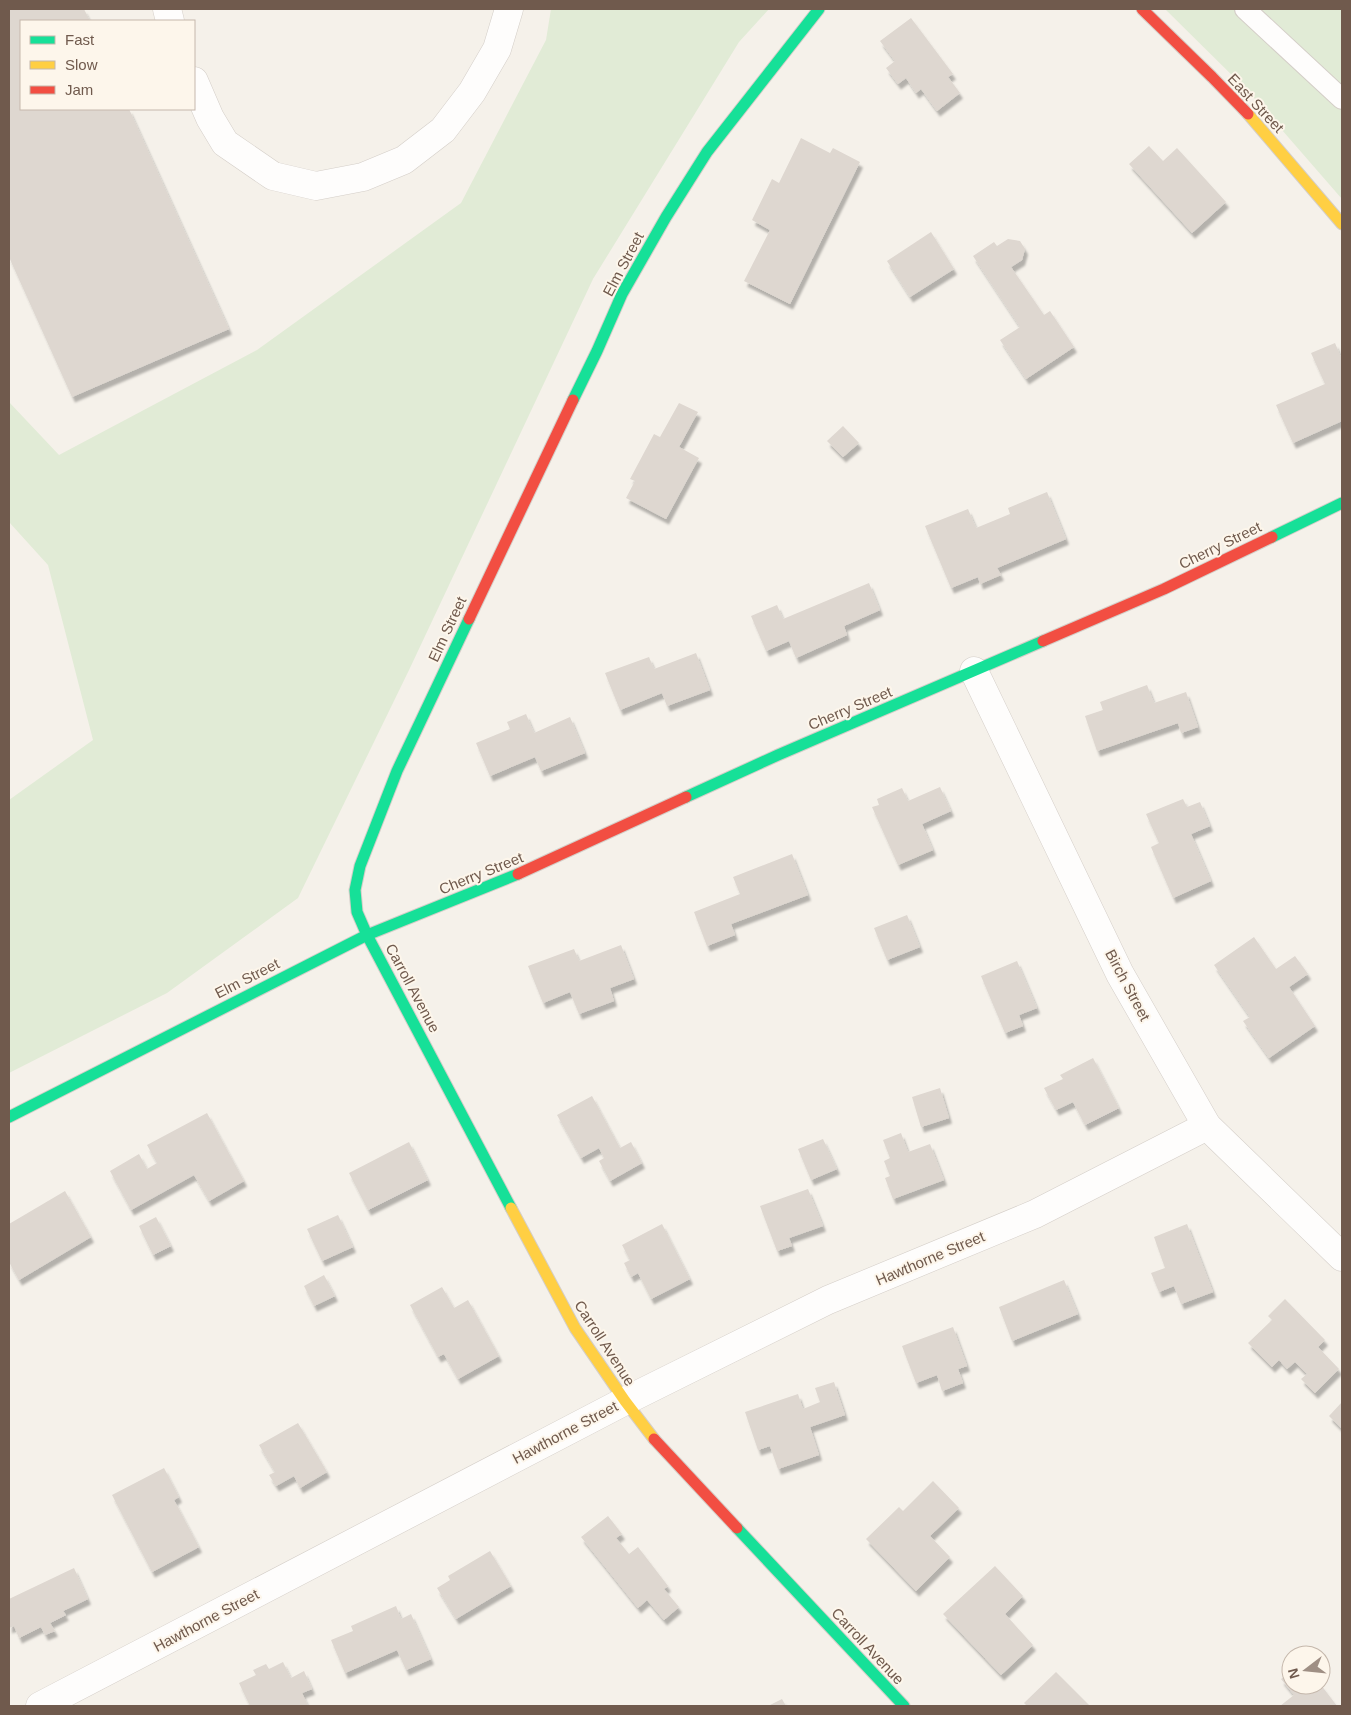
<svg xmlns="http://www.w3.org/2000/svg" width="1351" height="1715" viewBox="0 0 1351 1715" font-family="Arial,sans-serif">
<defs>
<filter id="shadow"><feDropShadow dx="3" dy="5.5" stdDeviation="1" flood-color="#0004"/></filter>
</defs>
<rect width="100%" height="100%" fill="#f5f1ea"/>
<!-- green -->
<g fill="#e1ebd6">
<polygon points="551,9 769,9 739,42 593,279 410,668 298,898 167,993 9,1073 9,800 93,740 48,565 9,522 9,402 59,455 257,350 461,203 546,40"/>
<polygon points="1165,9 1342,9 1342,199 1248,91"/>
</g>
<!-- building -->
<g fill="#ded7d0" filter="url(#shadow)">
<polygon points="9,9 84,9 90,21 21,21 21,109 129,109 229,329 72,397 9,257"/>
<polygon points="911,18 953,74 948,77 960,93 937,111 921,89 916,93 906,78 898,84 886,68 895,61 880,41"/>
<polygon points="801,138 830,153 833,148 860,162 790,304 744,281 770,230 752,220 772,179 779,183"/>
<polygon points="1149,146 1163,161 1177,148 1226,202 1192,233 1129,164"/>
<polygon points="931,232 954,269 910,297 887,261"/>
<polygon points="1008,239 1020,241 1025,249 1022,260 1011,267 1044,315 1050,311 1074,347 1026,379 1000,340 1020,327 973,256 994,242 997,246"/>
<polygon points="1335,343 1342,360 1342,421 1293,443 1276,405 1325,384 1311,353"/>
<polygon points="679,403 698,412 679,447 699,458 666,519 626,498 635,481 630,479 654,434 660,437"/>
<polygon points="843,426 859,443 843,457 827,441"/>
<polygon points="1047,492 1066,539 997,568 1001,575 980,584 978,577 951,588 925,526 968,509 976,528 1010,514 1008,508"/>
<polygon points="869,583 880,610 844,626 847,635 796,658 789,641 766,651 751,616 777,605 783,619"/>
<polygon points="696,653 710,690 667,706 662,693 620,710 605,673 649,657 654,669"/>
<polygon points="1147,685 1154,703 1186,692 1198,727 1181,733 1178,723 1097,751 1085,716 1103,710 1100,702"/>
<polygon points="526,714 534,733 570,717 585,753 541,771 535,757 490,776 476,743 510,729 507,722"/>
<polygon points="940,787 951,811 922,824 933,850 898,865 872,807 879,805 877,799 902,788 908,801"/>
<polygon points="1183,799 1187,807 1200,802 1210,826 1191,834 1211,881 1173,898 1151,847 1159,843 1146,814"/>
<polygon points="792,854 808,895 731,924 735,935 707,946 694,912 740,894 733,877"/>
<polygon points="907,915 920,947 887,960 874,928"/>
<polygon points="1254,937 1276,969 1295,956 1308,974 1289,987 1315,1026 1269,1058 1243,1021 1250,1017 1214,965"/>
<polygon points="621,945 634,979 610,988 614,1001 579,1014 570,992 543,1003 528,966 574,949 579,961"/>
<polygon points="1017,961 1037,1008 1019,1015 1023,1026 1005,1033 981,976"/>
<polygon points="1093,1058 1119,1108 1085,1125 1073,1102 1056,1110 1044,1088 1063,1079 1060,1075"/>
<polygon points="940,1088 949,1118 921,1127 912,1097"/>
<polygon points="592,1096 620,1148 631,1142 642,1163 610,1181 599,1161 604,1158 599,1148 581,1158 557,1115"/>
<polygon points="207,1113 244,1181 209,1201 194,1175 131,1210 110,1171 139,1154 147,1169 157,1163 147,1145"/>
<polygon points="901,1133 908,1152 930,1144 944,1180 893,1199 885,1178 890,1176 884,1161 890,1158 883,1140"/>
<polygon points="823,1139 837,1169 811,1180 798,1149"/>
<polygon points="409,1142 428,1180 368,1210 349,1173"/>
<polygon points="808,1189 823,1226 789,1238 792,1246 777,1251 760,1206"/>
<polygon points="65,1191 91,1237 19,1280 9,1262 9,1224"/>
<polygon points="338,1215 353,1247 322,1261 307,1229"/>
<polygon points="156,1217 171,1246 153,1255 139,1226"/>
<polygon points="662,1224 690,1279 651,1299 638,1273 631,1277 624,1263 630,1260 622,1245"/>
<polygon points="1187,1224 1213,1292 1181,1304 1174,1286 1159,1292 1151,1273 1165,1268 1154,1237"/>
<polygon points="324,1275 335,1296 314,1306 304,1286"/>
<polygon points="1064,1280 1078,1314 1012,1341 999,1307"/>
<polygon points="442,1287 454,1308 468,1300 499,1356 458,1379 444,1354 438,1357 410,1305"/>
<polygon points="1285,1299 1325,1340 1318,1347 1339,1369 1315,1393 1301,1379 1307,1374 1295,1362 1287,1369 1279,1360 1272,1367 1248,1343 1272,1320 1268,1316"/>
<polygon points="953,1327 967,1366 958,1369 963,1383 942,1391 937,1375 916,1383 902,1346"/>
<polygon points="834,1382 845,1415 810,1427 819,1455 778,1469 770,1446 758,1450 745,1412 798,1394 803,1409 820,1402 815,1388"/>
<polygon points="1342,1402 1342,1429 1329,1416"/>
<polygon points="298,1423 327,1472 300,1488 294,1476 276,1486 269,1475 275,1472 259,1445"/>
<polygon points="164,1468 179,1497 174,1500 199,1547 152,1572 112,1495"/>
<polygon points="933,1481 959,1508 930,1536 950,1557 916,1591 866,1539 899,1507 903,1511"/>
<polygon points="608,1516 622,1534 616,1538 629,1554 638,1547 668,1586 664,1589 679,1607 664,1620 647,1600 638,1608 581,1537"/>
<polygon points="490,1551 511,1586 456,1619 437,1588 450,1580 448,1576"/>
<polygon points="995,1566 1023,1596 1005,1614 1033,1645 1001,1675 943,1614"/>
<polygon points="74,1568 88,1599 63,1611 66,1615 50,1623 55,1631 45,1635 41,1627 19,1638 14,1626 9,1628 9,1599"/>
<polygon points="396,1606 401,1619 411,1614 431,1659 406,1670 397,1650 345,1673 331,1640 353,1631 351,1626"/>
<polygon points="283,1662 291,1678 304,1671 312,1689 302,1693 308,1706 250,1706 239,1683 256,1675 253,1670 266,1664 269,1669"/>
<polygon points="1056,1672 1090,1706 1027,1706 1024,1703"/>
<polygon points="1291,1672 1291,1685 1321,1685 1337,1706 1280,1706 1294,1695 1281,1679"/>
<polygon points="782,1699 786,1706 768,1706"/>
</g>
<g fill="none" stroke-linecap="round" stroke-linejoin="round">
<!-- lane casing -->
<g stroke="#d4cec8" stroke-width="22">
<polyline id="lane" points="1245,9 1342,99"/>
</g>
<!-- street casing -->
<g stroke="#d4cec8" stroke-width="29">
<g id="street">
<polyline points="167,9 170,21"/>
<polyline points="194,81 210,118 225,143 273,176 316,186 363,177 404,160 443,130 472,92 497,49 509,9"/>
<polyline points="974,671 1120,974 1207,1126 1342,1257"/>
<polyline points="40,1706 625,1401 828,1300 1035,1214 1207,1126"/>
</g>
</g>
<!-- fast casing -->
<g stroke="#d4cec8" stroke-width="13">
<g id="fast">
<polyline points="573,400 597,351 622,294 666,217 707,152 819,9"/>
<polyline points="1272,537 1342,503"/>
<polyline points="469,619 397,771 360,866 355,890 357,912 367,935 511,1208"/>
<polyline points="686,797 778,755 1043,641"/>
<polyline points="9,1117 367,935 518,874"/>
<polyline points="737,1528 904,1706"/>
</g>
</g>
<!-- slow casing -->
<g stroke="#d4cec8" stroke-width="13">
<g id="slow">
<polyline points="1248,114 1342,224"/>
<polyline points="511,1208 575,1328 625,1401 654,1439"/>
</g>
</g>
<!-- jam casing -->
<g stroke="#d4cec8" stroke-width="13">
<g id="jam">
<polyline points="1142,9 1212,77 1248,114"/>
<polyline points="469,619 573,400"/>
<polyline points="1043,641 1164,589 1272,537"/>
<polyline points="518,874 686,797"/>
<polyline points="654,1439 737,1528"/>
</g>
</g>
<!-- lane -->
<use href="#lane" stroke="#fefdfc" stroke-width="20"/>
<!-- street -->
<use href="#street" stroke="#fefdfc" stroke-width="28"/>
<!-- fast -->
<use href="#fast" stroke="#16e098" stroke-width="11"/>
<!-- slow -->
<use href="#slow" stroke="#ffcf43" stroke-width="11"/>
<!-- jam -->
<use href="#jam" stroke="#f24e42" stroke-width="11"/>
</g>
<g text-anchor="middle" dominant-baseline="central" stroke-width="4" stroke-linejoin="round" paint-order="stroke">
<!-- street labels -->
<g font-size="15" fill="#705a4d" stroke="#fdf6eb">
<text transform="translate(1256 103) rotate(47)">East Street</text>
<text transform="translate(623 264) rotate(-62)">Elm Street</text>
<text transform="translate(1220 545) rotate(-26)">Cherry Street</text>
<text transform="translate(447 629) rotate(-65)">Elm Street</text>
<text transform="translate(850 708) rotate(-23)">Cherry Street</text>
<text transform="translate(481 873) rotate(-22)">Cherry Street</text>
<text transform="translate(247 978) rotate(-27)">Elm Street</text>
<text transform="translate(1128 985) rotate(62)">Birch Street</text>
<text transform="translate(413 988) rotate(62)">Carroll Avenue</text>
<text transform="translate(930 1258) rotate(-23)">Hawthorne Street</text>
<text transform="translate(605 1343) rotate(57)">Carroll Avenue</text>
<text transform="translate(565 1432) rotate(-28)">Hawthorne Street</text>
<text transform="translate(206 1620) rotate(-28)">Hawthorne Street</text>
<text transform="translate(868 1646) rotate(47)">Carroll Avenue</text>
</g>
</g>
<!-- border -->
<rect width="1351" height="1715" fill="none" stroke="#705a4d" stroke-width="20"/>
<!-- legend -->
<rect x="20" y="20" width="175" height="90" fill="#fdf6eb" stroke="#c5b8ac"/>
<rect x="30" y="36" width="25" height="8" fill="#16e098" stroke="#c5b8ac"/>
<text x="65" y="45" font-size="15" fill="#705a4d">Fast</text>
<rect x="30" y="61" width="25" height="8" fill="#ffcf43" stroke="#c5b8ac"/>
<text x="65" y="70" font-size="15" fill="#705a4d">Slow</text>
<rect x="30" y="86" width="25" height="8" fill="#f24e42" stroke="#c5b8ac"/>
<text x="65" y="95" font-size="15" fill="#705a4d">Jam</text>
<!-- north arrow -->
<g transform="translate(1306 1670) rotate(254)"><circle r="24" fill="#fdf6eb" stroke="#c5b8ac"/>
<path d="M0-4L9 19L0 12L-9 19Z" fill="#9f8f84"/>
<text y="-8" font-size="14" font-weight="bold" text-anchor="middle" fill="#705a4d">N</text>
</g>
</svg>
